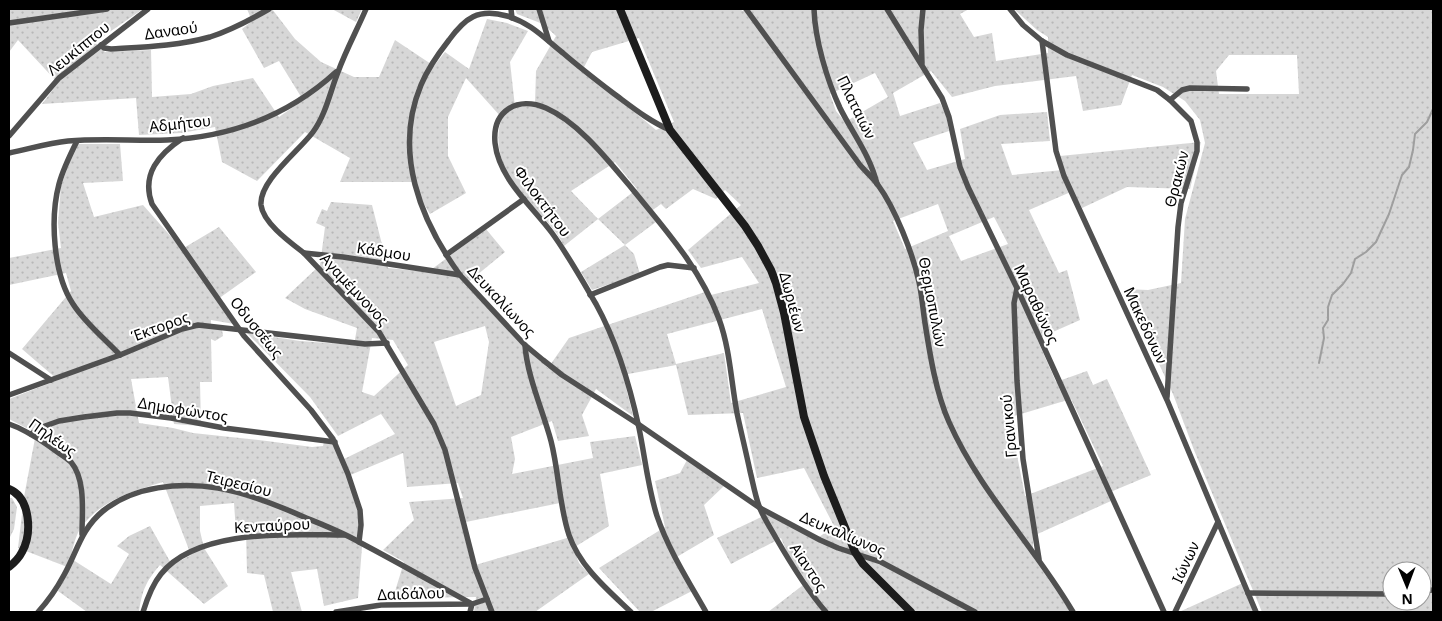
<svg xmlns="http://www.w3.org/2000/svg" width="1442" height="621" viewBox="0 0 1442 621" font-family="'Noto Sans',sans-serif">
<defs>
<pattern id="grass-dots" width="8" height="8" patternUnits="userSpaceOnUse" patternTransform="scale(1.25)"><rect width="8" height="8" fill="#d7d7d7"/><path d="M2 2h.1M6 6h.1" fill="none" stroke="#b7b7b7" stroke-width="1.8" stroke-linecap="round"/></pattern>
</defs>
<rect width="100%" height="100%" fill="#fff"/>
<!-- grass -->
<g fill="url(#grass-dots)" fill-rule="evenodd">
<path d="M9,9H143L95,42L105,52L151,50L152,97L191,94L213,86L253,78L279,117L303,100L279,61L264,68L242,29L252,21L247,9H272L295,39L321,62L354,77H379L395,40L434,66L445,52L469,69L487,19L507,23L528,31L510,62L515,107L535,105L536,71L556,36L543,24L517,14L515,9H741L742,11L746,9H969L960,14L974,37L992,33L996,61L1048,53V37L1037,30L1014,9H1433V612H1262L1194,450L1173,394L1124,289L1148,290L1181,283L1185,219L1205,143L1200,120L1185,101L1163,87L1132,75L1121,105L1083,111L1076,76L995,86L952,97L931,71L893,93L900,116L940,103L946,114L949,131L913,143L927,170L965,159L960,129L1000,115L1047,112L1050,141L1001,144L1012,175L1063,170L1060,156L1201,142L1190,189L1127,187L1082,208L1073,191L1029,210L1059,273L1067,270L1080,320L1037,339L1056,382L1087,371L1093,385L1107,379L1151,475L1108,493L1111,501L1033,536V557L1071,612H768L807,582L789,557L781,538L731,564L717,538L770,513L815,540L834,526L804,468L757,478L743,413L688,415L676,365L623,375L633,416L596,389L582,415L589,436L558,441L552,421L511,437L515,459L512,474L593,458L590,442L635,436L642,465L600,474L609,526L573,548L579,563L589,574L535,612H474L476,597L393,598L404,562L383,550L414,520L409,502L463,498L458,483L407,487L403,453L348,476L358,514L362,547L358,598L324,606L317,569L291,572L302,612H273L264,575L247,573L246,530L236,532L234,503L200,506V531L204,548L228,586L204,604L160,565C146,581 142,591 139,612H87L58,591L70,568L18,548L24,497L36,433L9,419V399L58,380L22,349L71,291L66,273L9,285V258L61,248L58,223L61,186L76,144H120L123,181L83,183L94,217L143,205L182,249L219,227L256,272L218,299L234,324L211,320V328L222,330L223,336L215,341L211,339L212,382H200L201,426L174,424L168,377L131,379L139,423L173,428L193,433L267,441L312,447L323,446L324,442L336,444L342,460L395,434L381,414L338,436L310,397L247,333L300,341L354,345L357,328L305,309L285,298L320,265L325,227L316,223L322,209L327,211L331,202L372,205L388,268L428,272L486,229L505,252L466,284L514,337L548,368L569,338L705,292L707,296L759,283L742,257L701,268L688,250L741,205L725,190L716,199L693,189L666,209L661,204L650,212L656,222L625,245L634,254L640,274L592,290L581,272L625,245L598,219L564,246C561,240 558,235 554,230C544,217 530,206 520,193C504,172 492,144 502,118L466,78L448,117V156L466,193L430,214L421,199L414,182H340L350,158L305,132L257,181L222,162L215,127L181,133L139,135L136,98L42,104L58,83L18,40L9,52ZM639,38L674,122L656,130L583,69L592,52ZM1229,55H1297L1299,94H1219L1216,71ZM875,73L888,97L845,122L836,111L830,94ZM615,162L637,189L598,219L571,191ZM938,204L948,231L905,249L893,221ZM994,217L1008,244L961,261L949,236ZM762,309L786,387L731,403L724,353L676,364L667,334ZM485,326L489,342L481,395L456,406L434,342ZM372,338L393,340L408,365L374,396L362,392ZM1071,399L1103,466L1025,496L1016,450L1014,416ZM163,482L191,555L172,565L150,526L129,536L117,546L129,554L111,584L70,558C73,549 75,537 80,529C99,501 132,491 163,482ZM560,503L567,538L472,566L461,523ZM1392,571H1422V601H1392Z"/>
<polygon points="332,9 362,9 356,22"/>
<polygon points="687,460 724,486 704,505 714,535 675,558 692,591 651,612 640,612 599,568 665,527 655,481 680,473"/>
<polygon points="9,498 12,498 17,507 14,529 9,539"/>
<polygon points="1245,582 1259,612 1179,612"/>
</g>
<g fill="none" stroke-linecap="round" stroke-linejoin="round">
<!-- stream -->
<polyline stroke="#9e9e9e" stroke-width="2" points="1319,363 1324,338 1323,328 1328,320 1328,307 1332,295 1343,284 1351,273 1355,259 1366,252 1376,242 1389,214 1402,175 1409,167 1413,150 1415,134 1427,122 1433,109"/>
<!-- street -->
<g stroke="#505050" stroke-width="5.5">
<path d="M366,9C357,30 346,50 338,72C330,92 326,114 313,132C299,151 259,181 261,205C263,223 291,243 304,253L379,332L434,424L445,450L475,568L492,612"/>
<polyline points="511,9 512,18"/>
<polyline points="539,9 549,41"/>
<path d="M746,9L860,165C866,172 873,178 878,185C895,208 913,254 919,282C922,296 923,310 925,323C930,355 936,393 949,422C980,492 1035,547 1073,612"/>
<path d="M814,9C815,40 827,80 840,108C853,134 870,155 877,184"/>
<polyline points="887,9 942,98 949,117 960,167 968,187 1017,288 1164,612"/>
<polyline points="1010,9 1023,25 1042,41 1067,55 1157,90 1170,100 1191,121 1197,142 1197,151 1181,203 1178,227 1167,397"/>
<polyline points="9,23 107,9"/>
<polyline points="1042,41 1056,151 1064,176 1167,400 1256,612"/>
<path d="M101,45L104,48L111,49C144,47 178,46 210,37C231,30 250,20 269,9"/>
<polyline points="922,63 921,30 923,9"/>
<polyline points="1170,100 1182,90 1190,88 1247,89"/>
<path d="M670,130C649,121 632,107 613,93C596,80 579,67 563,53C544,38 531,23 507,16C478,8 465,18 449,40C438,54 428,68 421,85C393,152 420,220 460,275L525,345L543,360L562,375L638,424L760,508L820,540L838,548L881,562L975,612"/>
<polyline points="9,136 59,78 148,9"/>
<path d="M183,138C159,154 141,174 152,204L244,336L311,410L333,439L348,474L360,510L361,525L359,542"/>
<path d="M77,141C70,155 63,169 59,184C50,218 53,274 73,304C85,323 105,339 120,355"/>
<path d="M9,153C29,149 48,143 68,141C101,138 134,141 167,140C231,137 289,115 336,72"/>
<polyline points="304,253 343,257 460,275"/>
<polyline points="446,255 524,199"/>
<polyline points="1017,288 1014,303 1017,381 1023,459 1039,559"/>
<polyline points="590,295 660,267 668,265 694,268"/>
<path d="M525,345C527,376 543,411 551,441C559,472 559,505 569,535C580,567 608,590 631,612"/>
<polyline points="9,353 51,380"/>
<polyline points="9,395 120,355 182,329 198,325 365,344 387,343"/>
<path d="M9,424C24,429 36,437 49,446C56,452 65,456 71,462C86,480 82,512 82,534"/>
<polyline points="31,434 45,426 59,421 84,417 117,413 130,413 171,418 224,428 335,442"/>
<polyline points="1422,591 1433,590"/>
<polyline points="1248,593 1392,594"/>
<path d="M38,612C48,601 57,588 64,575C77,552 81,529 103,511C134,486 180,482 218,488C248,493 277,505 304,517C323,525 342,532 359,542C397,562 434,583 472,604L470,612"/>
<path d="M143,612C147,599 152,585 161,574C198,528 291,535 344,535"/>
<polyline points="336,612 381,605 472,604 487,599"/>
<path d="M706,612C689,582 668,549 657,516C648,488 645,457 639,428C630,386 617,342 596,304C582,280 568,255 552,233C531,205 499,179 495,143C492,110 518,96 546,108C578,122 607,159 629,185C663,227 700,267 719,319C730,349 731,381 737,413C741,432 746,452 750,471C753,483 755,495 759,506C763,517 770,527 776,538C791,564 806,589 826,612"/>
<polyline points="1175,612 1218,522"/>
</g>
<!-- secondary -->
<g stroke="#1d1d1d" stroke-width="8">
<polyline points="620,9 670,130 745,226 758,246 771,270 776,283 784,313 804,417 824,476 855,552 863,564 911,612"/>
<path d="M9,489C31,498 32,534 22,552C19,558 14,563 9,567"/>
</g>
</g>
<g text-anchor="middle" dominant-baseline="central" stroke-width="4" stroke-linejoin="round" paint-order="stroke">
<!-- street labels -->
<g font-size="15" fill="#000" stroke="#fff">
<text transform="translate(171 30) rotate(-8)">Δαναού</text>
<text transform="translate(78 48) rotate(-39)">Λευκίππου</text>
<text transform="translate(857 107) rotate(64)">Πλαταιών</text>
<text transform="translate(180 123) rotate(-6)">Αδμήτου</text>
<text transform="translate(1176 179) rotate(-76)">Θρακών</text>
<text transform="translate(543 201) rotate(53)">Φιλοκτήτου</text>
<text transform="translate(384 251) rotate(9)">Κάδμου</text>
<text transform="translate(355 289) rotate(47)">Αγαμέμνονος</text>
<text transform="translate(502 301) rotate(47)">Δευκαλίωνος</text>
<text transform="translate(793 302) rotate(75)">Δωριέων</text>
<text transform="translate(933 302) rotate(79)">Θερμοπυλών</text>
<text transform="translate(1037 304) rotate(65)">Μαραθώνος</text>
<text transform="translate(1146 325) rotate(65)">Μακεδόνων</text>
<text transform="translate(160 326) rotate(-20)">Έκτορος</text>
<text transform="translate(257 327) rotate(51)">Οδυσσέως</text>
<text transform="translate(183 409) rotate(9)">Δημοφώντος</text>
<text transform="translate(1008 426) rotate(-95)">Γρανικού</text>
<text transform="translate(53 437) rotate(35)">Πηλέως</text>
<text transform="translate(239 483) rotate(14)">Τειρεσίου</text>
<text transform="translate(272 525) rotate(-3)">Κενταύρου</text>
<text transform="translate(843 533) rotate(23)">Δευκαλίωνος</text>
<text transform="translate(1185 562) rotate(-65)">Ιώνων</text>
<text transform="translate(809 567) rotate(57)">Aiαντος</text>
<text transform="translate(411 593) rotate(-2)">Δαιδάλου</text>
</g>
</g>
<!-- border -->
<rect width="1442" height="621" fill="none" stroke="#000000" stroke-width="20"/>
<!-- north arrow -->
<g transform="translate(1407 586) rotate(179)"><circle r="24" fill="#ffffff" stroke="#999999"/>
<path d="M0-4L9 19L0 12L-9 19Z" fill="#000000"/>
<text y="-8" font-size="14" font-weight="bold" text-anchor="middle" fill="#000000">N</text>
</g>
</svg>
